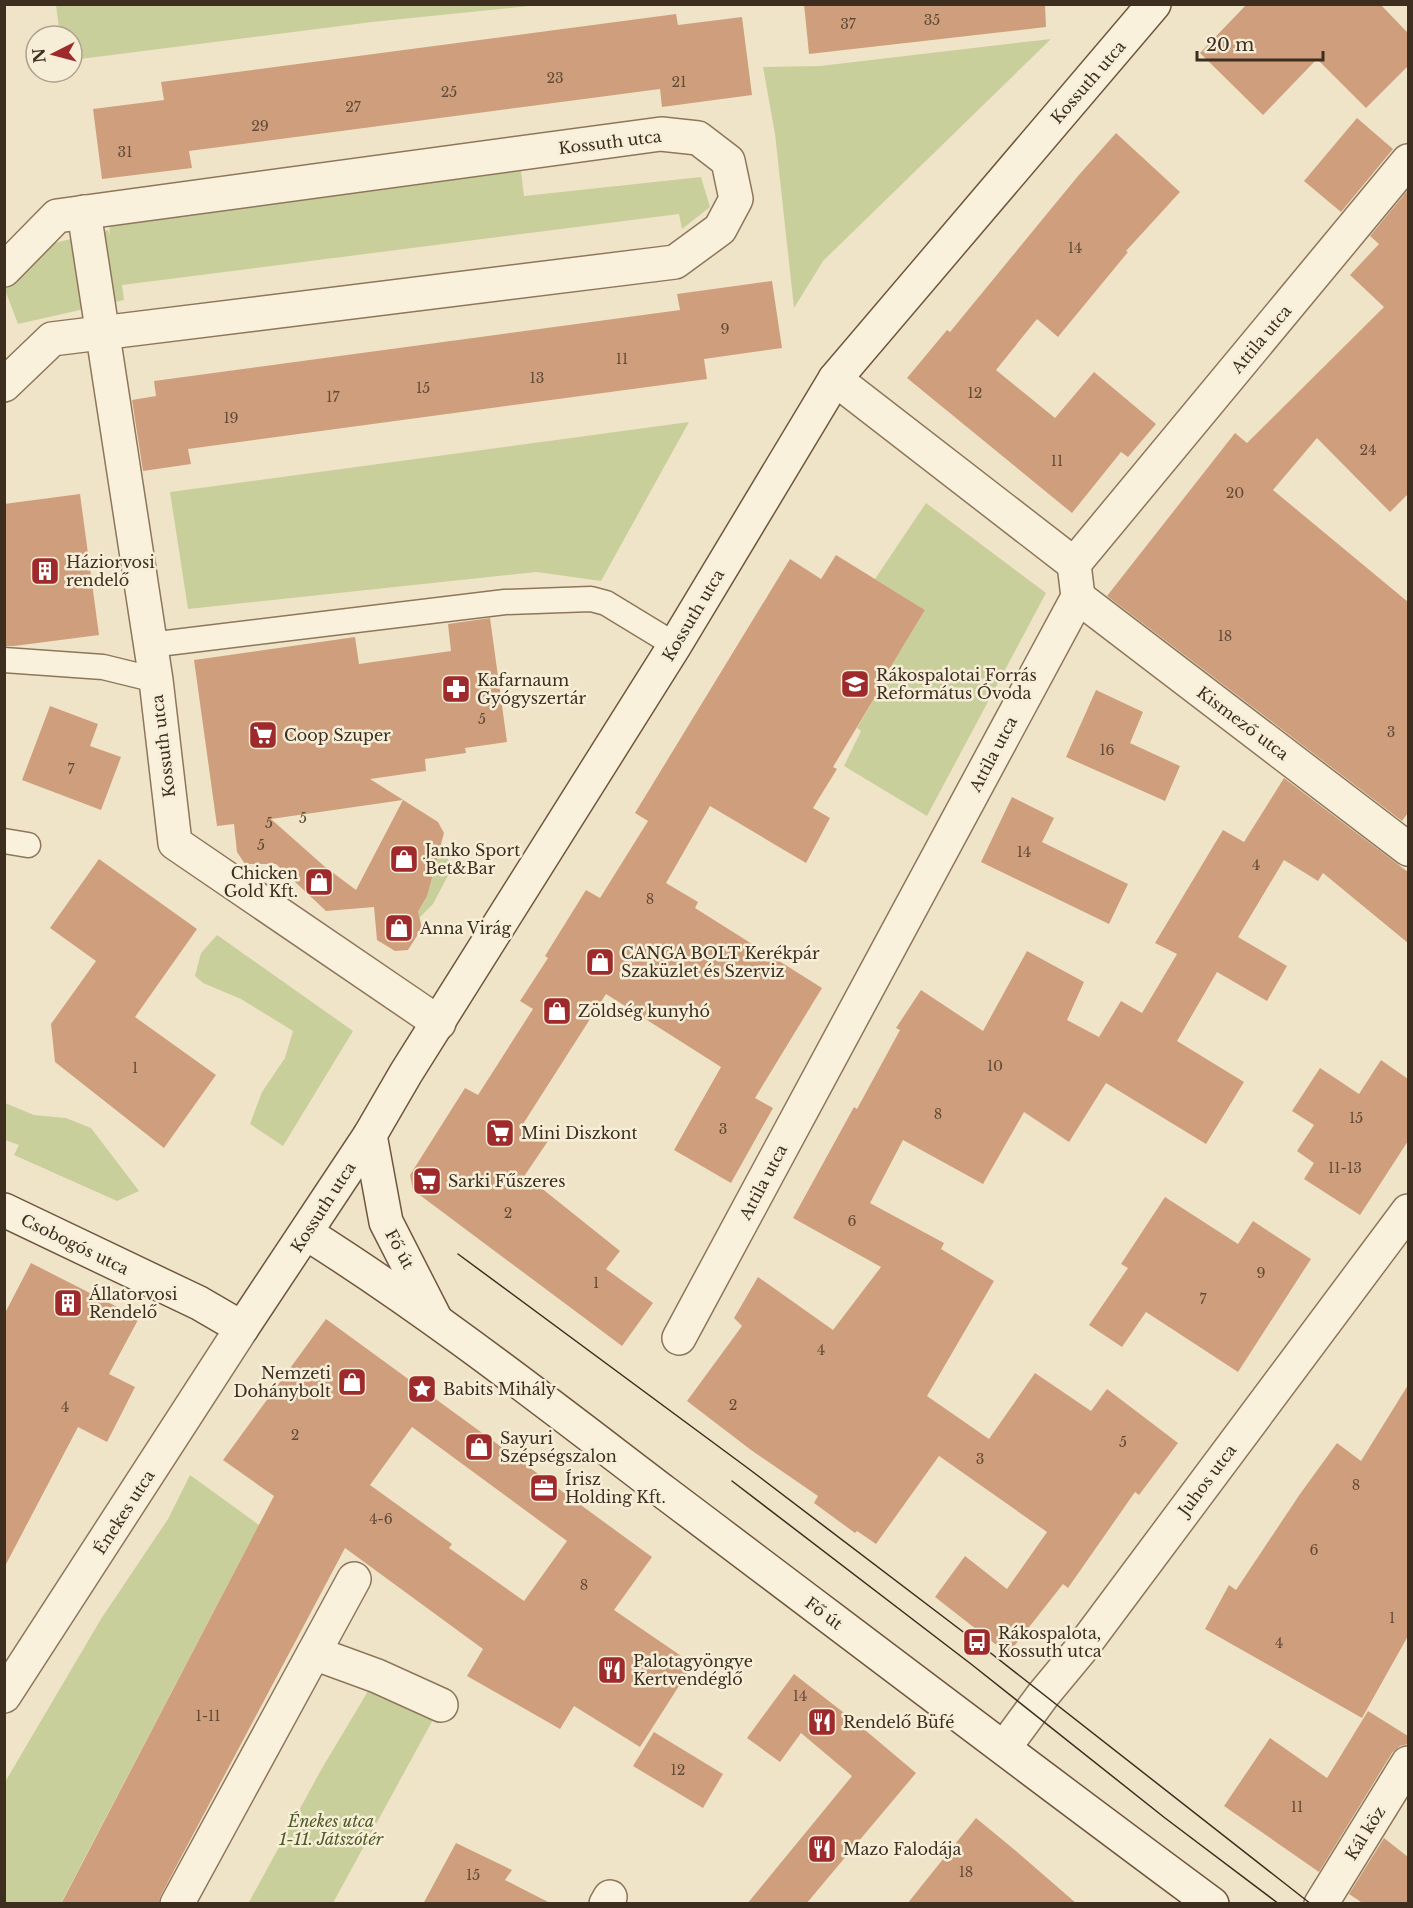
<svg xmlns="http://www.w3.org/2000/svg" width="1413" height="1908" viewBox="0 0 1413 1908" font-family="'Libre Baskerville',serif">
<rect width="100%" height="100%" fill="#f0e4c8"/>
<!-- green -->
<g fill="#c9cf9b">
<polygon points="56,5 57,4 539,5 372,22 72,60 72,36 60,36"/>
<polygon points="1051,39 823,261 794,308 775,134 763,67 820,66"/>
<polygon points="521,171 524,196 701,177 710,207 682,229 679,214 122,285 124,300 18,324 5,290 50,244 108,230 110,236 108,216"/>
<polygon points="689,422 601,581 537,572 188,609 170,492"/>
<polygon points="926,503 1046,593 927,816 844,766 861,731 857,728 881,687 851,668 902,648 925,610 875,579"/>
<polygon points="440,841 452,868 433,904 419,918 418,912 425,900 418,896"/>
<polygon points="217,935 353,1031 283,1146 250,1124 262,1092 285,1058 293,1031 241,999 203,983 195,976 201,953"/>
<polygon points="5,1103 34,1115 66,1118 91,1128 139,1191 117,1201 14,1155 19,1145 5,1140"/>
<polygon points="190,1475 328,1575 327,1582 250,1542 61,1903 5,1904 5,1782 101,1619 168,1519"/>
<polygon points="377,1676 441,1705 333,1903 248,1904 321,1770"/>
</g>
<!-- building -->
<g fill="#cf9f7d" fill-rule="evenodd">
<polygon points="804,4 1045,4 1046,27 809,54"/>
<polygon points="1247,4 1380,4 1408,33 1408,66 1366,108 1317,59 1263,115 1200,53"/>
<polygon points="676,14 678,25 742,17 752,95 662,107 660,89 189,151 192,168 102,179 93,109 164,100 161,82"/>
<polygon points="1357,118 1393,149 1341,212 1304,181"/>
<polygon points="1116,133 1180,192 1126,251 1128,252 1058,337 1037,319 996,370 1055,418 1094,372 1156,424 1128,457 1121,452 1072,513 907,378 947,330 950,332 1078,176"/>
<polygon points="1408,190 1408,494 1390,512 1317,438 1273,490 1408,602 1408,813 1402,821 1107,596 1235,433 1247,443 1384,307 1350,275 1379,244 1370,236"/>
<polygon points="772,281 782,348 704,359 707,379 188,449 191,464 143,471 132,400 156,396 154,381 680,310 677,294"/>
<polygon points="80,494 99,635 14,646 4,646 4,504"/>
<polygon points="836,555 925,610 879,686 881,687 833,767 837,769 813,808 830,818 806,863 710,806 666,883 698,902 695,908 822,988 755,1098 773,1108 731,1183 674,1150 721,1067 606,994 523,1124 548,1141 525,1175 620,1251 606,1269 653,1303 622,1346 413,1190 410,1175 465,1088 478,1095 533,1009 520,1001 548,958 545,956 586,890 600,898 648,821 635,813 790,559 821,579"/>
<path d="M490,618L507,742L465,748L466,753L425,759L426,771L370,779L438,822L444,833L427,896L418,912L422,928L408,950L395,951L377,940L374,907L326,911L276,864H245L237,852L234,824L217,826L194,660L355,637L359,664L451,651L448,624ZM403,800L356,890L324,866L271,819Z"/>
<polygon points="1096,690 1143,712 1130,743 1180,766 1165,801 1066,757"/>
<polygon points="50,706 98,724 90,746 121,757 101,810 22,780"/>
<polygon points="1284,778 1408,872 1408,943 1323,873 1318,881 1284,860 1238,937 1287,966 1267,1001 1217,972 1177,1041 1244,1082 1206,1144 1106,1083 1069,1142 1024,1112 983,1184 903,1140 870,1203 944,1243 941,1249 994,1281 927,1396 989,1439 1035,1373 1091,1411 1107,1389 1178,1443 1139,1495 1135,1492 1068,1588 1063,1584 1008,1654 935,1597 965,1556 1007,1589 1047,1532 939,1456 876,1544 857,1531 855,1533 814,1503 818,1496 751,1450 687,1401 742,1326 734,1318 758,1277 833,1330 881,1267 793,1218 854,1107 857,1109 900,1030 896,1028 921,990 983,1031 1027,951 1084,982 1067,1020 1099,1037 1121,1001 1142,1013 1177,954 1155,943 1223,830 1244,842"/>
<polygon points="1012,797 1054,818 1042,842 1128,884 1109,924 981,862"/>
<polygon points="99,859 197,929 135,1017 216,1075 164,1148 55,1062 51,1024 96,961 50,928"/>
<polygon points="1381,1060 1408,1079 1408,1141 1360,1215 1304,1179 1314,1163 1297,1151 1314,1125 1292,1111 1320,1068 1359,1094"/>
<polygon points="1165,1197 1238,1244 1253,1221 1311,1259 1238,1372 1146,1312 1122,1347 1089,1325 1128,1268 1121,1264"/>
<polygon points="31,1263 139,1318 109,1374 135,1387 107,1442 78,1427 4,1568 4,1315"/>
<path d="M326,1319L652,1557L614,1610L693,1664L640,1747L574,1706L560,1729L467,1676L483,1649L345,1548L161,1895L158,1904H61L274,1496L223,1460ZM412,1427L567,1541L524,1601L449,1548L452,1544L370,1485Z"/>
<polygon points="1408,1385 1408,1636 1362,1718 1205,1629 1229,1585 1236,1590 1300,1494 1337,1443 1361,1461"/>
<polygon points="794,1674 852,1719 916,1773 806,1904 747,1904 852,1776 801,1733 780,1762 747,1738"/>
<polygon points="1368,1711 1408,1736 1408,1744 1400,1746 1392,1753 1319,1872 1224,1806 1270,1738 1327,1778"/>
<polygon points="654,1732 723,1774 703,1808 633,1766"/>
<polygon points="976,1818 1016,1851 1077,1904 907,1904"/>
<polygon points="1384,1838 1408,1857 1408,1904 1364,1904 1349,1894"/>
<polygon points="456,1843 512,1870 505,1880 552,1904 423,1904"/>
</g>
<g fill="none" stroke-linecap="round" stroke-linejoin="round">
<!-- lane casing -->
<g stroke="#8d765c" stroke-width="27">
<g id="lane">
<polyline points="150,645 505,602 591,599 606,603 675,645"/>
<polyline points="4,660 103,667 156,680"/>
<polyline points="4,841 28,845"/>
</g>
</g>
<!-- street casing -->
<g stroke="#8d765c" stroke-width="36">
<g id="street">
<polyline points="84,212 156,680 175,843 439,1023"/>
<polyline points="4,270 57,216 661,134 698,138 728,161 736,199 720,229 675,262 52,339 4,385"/>
<polyline points="835,379 1074,564"/>
<polyline points="1078,597 1408,849"/>
<polyline points="679,1338 1078,597 1074,564 1408,161"/>
<polyline points="314,1653 377,1676 441,1705"/>
<polyline points="4,1696 242,1328"/>
<polyline points="1004,1748 1043,1695 1082,1648 1408,1211"/>
<polyline points="177,1904 354,1579"/>
<polyline points="606,1904 610,1897"/>
<polyline points="1321,1904 1408,1763"/>
</g>
</g>
<!-- secondary casing -->
<g stroke="#6f573f" stroke-width="36">
<g id="secondary">
<polyline points="370,1135 386,1222 436,1320"/>
<polyline points="4,1210 199,1303 242,1328 370,1135 406,1073 675,645 835,379 1154,4"/>
<path d="M306,1233C430,1311 547,1403 664,1492C846,1629 1028,1768 1212,1904"/>
</g>
</g>
<!-- lane -->
<use href="#lane" stroke="#faf1dc" stroke-width="24"/>
<!-- street -->
<use href="#street" stroke="#faf1dc" stroke-width="33"/>
<!-- secondary -->
<use href="#secondary" stroke="#faf1dc" stroke-width="33"/>
<!-- tram -->
<g stroke="#3d2e20" stroke-width="1.5">
<polyline points="458,1254 749,1469 983,1647 1311,1904"/>
<polyline points="732,1481 971,1664 1165,1818 1279,1904"/>
</g>
</g>
<!-- icons -->
<defs>
<g id="building-square" transform="scale(1.5)"><rect x="-9" y="-9" width="18" height="18" rx="4" fill="#9e2a2b" stroke="#f7eed8"/><path d="M-4-6H4V6H1V3H-1V6H-4ZM-2.5-4.3h1.7v1.8h-1.7ZM.8-4.3h1.7v1.8H.8ZM-2.5-1h1.7V.8h-1.7ZM.8-1h1.7V.8H.8Z" fill="#fff"/></g>
<g id="school-square" transform="scale(1.5)"><rect x="-9" y="-9" width="18" height="18" rx="4" fill="#9e2a2b" stroke="#f7eed8"/><path d="M0-5L7-2L0 1L-7-2ZM-4 1L0 2.5L4 1V4Q0 6-4 4Z" fill="#fff"/></g>
<g id="pharmacy-square" transform="scale(1.5)"><rect x="-9" y="-9" width="18" height="18" rx="4" fill="#9e2a2b" stroke="#f7eed8"/><path d="M-2-6h4v4h4v4h-4v4h-4v-4h-4v-4h4Z" fill="#fff"/></g>
<g id="supermarket-square" transform="scale(1.5)"><rect x="-9" y="-9" width="18" height="18" rx="4" fill="#9e2a2b" stroke="#f7eed8"/><path d="M-6-5.5h2.5l.6 2H6L4.5 2H-2.5L-4.4-4H-6ZM-1.5 3.2a1.3 1.3 0 1 0 .1 0ZM3 3.2a1.3 1.3 0 1 0 .1 0Z" fill="#fff"/></g>
<g id="shop-square" transform="scale(1.5)"><rect x="-9" y="-9" width="18" height="18" rx="4" fill="#9e2a2b" stroke="#f7eed8"/><path d="M-5-2.5h2.3a2.7 3.5 0 0 1 5.4 0H5L5.5 6h-11ZM-1.5-2.5h3a1.5 2.3 0 0 0-3 0Z" fill="#fff"/></g>
<g id="sight-square" transform="scale(1.5)"><rect x="-9" y="-9" width="18" height="18" rx="4" fill="#9e2a2b" stroke="#f7eed8"/><path d="M0-6L1.8-2.2L6-1.7L2.9 1.2L3.7 5.4L0 3.3L-3.7 5.4L-2.9 1.2L-6-1.7L-1.8-2.2Z" fill="#fff"/></g>
<g id="office-square" transform="scale(1.5)"><rect x="-9" y="-9" width="18" height="18" rx="4" fill="#9e2a2b" stroke="#f7eed8"/><path d="M-6-3h4V-5.5h4V-3h4V5H-6ZM-1-4.5V-3h2v-1.5ZM-6 0V1H6V0Z" fill="#fff"/></g>
<g id="bus-square" transform="scale(1.5)"><rect x="-9" y="-9" width="18" height="18" rx="4" fill="#9e2a2b" stroke="#f7eed8"/><path d="M-5-6H5V4H4V6H2V4H-2V6H-4V4H-5ZM-3.5-4V0h7V-4ZM-3.5 1.2v1.5H-2V1.2ZM2 1.2v1.5H3.5V1.2Z" fill="#fff"/></g>
<g id="restaurant-square" transform="scale(1.5)"><rect x="-9" y="-9" width="18" height="18" rx="4" fill="#9e2a2b" stroke="#f7eed8"/><path d="M-5-6h1v4h1v-4h1v4h1v-4h1v5L-1.5 .5V6h-2V.5L-5-1ZM5-6V6H3V1.5H1.5Q1.5-4 5-6Z" fill="#fff"/></g>
</defs>
<g fill-rule="evenodd">
<use href="#building-square" x="45" y="571"/>
<use href="#school-square" x="855" y="684"/>
<use href="#pharmacy-square" x="456" y="689"/>
<use href="#supermarket-square" x="263" y="735"/>
<use href="#shop-square" x="404" y="859"/>
<use href="#shop-square" x="319" y="882"/>
<use href="#shop-square" x="399" y="928"/>
<use href="#shop-square" x="600" y="962"/>
<use href="#shop-square" x="557" y="1011"/>
<use href="#supermarket-square" x="500" y="1133"/>
<use href="#supermarket-square" x="427" y="1181"/>
<use href="#building-square" x="68" y="1303"/>
<use href="#shop-square" x="352" y="1382"/>
<use href="#sight-square" x="422" y="1389"/>
<use href="#shop-square" x="479" y="1447"/>
<use href="#office-square" x="544" y="1488"/>
<use href="#bus-square" x="977" y="1642"/>
<use href="#restaurant-square" x="612" y="1670"/>
<use href="#restaurant-square" x="822" y="1722"/>
<use href="#restaurant-square" x="822" y="1849"/>
</g>
<g text-anchor="middle" dominant-baseline="central" stroke-width="5" stroke-linejoin="round" paint-order="stroke">
<!-- number labels -->
<g font-size="14" fill="#624a37">
<text x="932" y="20">35</text>
<text x="848" y="24">37</text>
<text x="555" y="78">23</text>
<text x="679" y="82">21</text>
<text x="449" y="92">25</text>
<text x="353" y="107">27</text>
<text x="260" y="126">29</text>
<text x="125" y="152">31</text>
<text x="1075" y="248">14</text>
<text x="725" y="329">9</text>
<text x="622" y="359">11</text>
<text x="537" y="378">13</text>
<text x="423" y="388">15</text>
<text x="975" y="393">12</text>
<text x="333" y="397">17</text>
<text x="231" y="418">19</text>
<text x="1368" y="450">24</text>
<text x="1057" y="461">11</text>
<text x="1235" y="493">20</text>
<text x="1225" y="636">18</text>
<text x="482" y="719">5</text>
<text x="1391" y="732">3</text>
<text x="1107" y="750">16</text>
<text x="71" y="769">7</text>
<text x="303" y="818">5</text>
<text x="269" y="823">5</text>
<text x="261" y="845">5</text>
<text x="1024" y="852">14</text>
<text x="1256" y="865">4</text>
<text x="650" y="899">8</text>
<text x="995" y="1066">10</text>
<text x="135" y="1068">1</text>
<text x="938" y="1114">8</text>
<text x="1356" y="1118">15</text>
<text x="723" y="1129">3</text>
<text x="1345" y="1168">11-13</text>
<text x="508" y="1213">2</text>
<text x="852" y="1221">6</text>
<text x="1261" y="1273">9</text>
<text x="596" y="1283">1</text>
<text x="1203" y="1299">7</text>
<text x="821" y="1350">4</text>
<text x="733" y="1405">2</text>
<text x="65" y="1407">4</text>
<text x="295" y="1435">2</text>
<text x="1123" y="1442">5</text>
<text x="980" y="1459">3</text>
<text x="1356" y="1485">8</text>
<text x="381" y="1519">4-6</text>
<text x="1314" y="1550">6</text>
<text x="584" y="1585">8</text>
<text x="1392" y="1618">1</text>
<text x="1279" y="1643">4</text>
<text x="800" y="1696">14</text>
<text x="208" y="1716">1-11</text>
<text x="678" y="1770">12</text>
<text x="1297" y="1807">11</text>
<text x="966" y="1872">18</text>
<text x="473" y="1875">15</text>
</g>
<!-- street labels -->
<g font-size="16" fill="#3d2e20" stroke="#f7eed8">
<text transform="translate(1088 82) rotate(-49)">Kossuth utca</text>
<text transform="translate(610 142) rotate(-7)">Kossuth utca</text>
<text transform="translate(1261 339) rotate(-50)">Attila utca</text>
<text transform="translate(693 615) rotate(-59)">Kossuth utca</text>
<text transform="translate(1243 723) rotate(37)">Kismező utca</text>
<text transform="translate(163 746) rotate(-97)">Kossuth utca</text>
<text transform="translate(993 754) rotate(-62)">Attila utca</text>
<text transform="translate(763 1182) rotate(-62)">Attila utca</text>
<text transform="translate(323 1207) rotate(-57)">Kossuth utca</text>
<text transform="translate(75 1244) rotate(26)">Csobogós utca</text>
<text transform="translate(400 1249) rotate(62)">Fő út</text>
<text transform="translate(1207 1480) rotate(-53)">Juhos utca</text>
<text transform="translate(124 1512) rotate(-57)">Énekes utca</text>
<text transform="translate(824 1613) rotate(37)">Fő út</text>
<text transform="translate(1365 1833) rotate(-58)">Kál köz</text>
</g>
<!-- poi labels -->
<g font-size="16" fill="#3d2e20" stroke="#f7eed8" text-anchor="start">
<text x="66" y="562">Háziorvosi<tspan x="66" dy="18">rendelő</tspan></text>
<text x="876" y="675">Rákospalotai Forrás<tspan x="876" dy="18">Református Óvoda</tspan></text>
<text x="477" y="680">Kafarnaum<tspan x="477" dy="18">Gyógyszertár</tspan></text>
<text x="284" y="735">Coop Szuper</text>
<text x="425" y="850">Janko Sport<tspan x="425" dy="18">Bet&amp;Bar</tspan></text>
<text x="298" y="873" text-anchor="end">Chicken<tspan x="298" dy="18">Gold Kft.</tspan></text>
<text x="420" y="928">Anna Virág</text>
<text x="621" y="953">CANGA BOLT Kerékpár<tspan x="621" dy="18">Szaküzlet és Szerviz</tspan></text>
<text x="578" y="1011">Zöldség kunyhó</text>
<text x="521" y="1133">Mini Diszkont</text>
<text x="448" y="1181">Sarki Fűszeres</text>
<text x="89" y="1294">Állatorvosi<tspan x="89" dy="18">Rendelő</tspan></text>
<text x="331" y="1373" text-anchor="end">Nemzeti<tspan x="331" dy="18">Dohánybolt</tspan></text>
<text x="443" y="1389">Babits Mihály</text>
<text x="500" y="1438">Sayuri<tspan x="500" dy="18">Szépségszalon</tspan></text>
<text x="565" y="1479">Írisz<tspan x="565" dy="18">Holding Kft.</tspan></text>
<text x="998" y="1633">Rákospalota,<tspan x="998" dy="18">Kossuth utca</tspan></text>
<text x="633" y="1661">Palotagyöngye<tspan x="633" dy="18">Kertvendéglő</tspan></text>
<text x="843" y="1722">Rendelő Büfé</text>
<text x="843" y="1849">Mazo Falodája</text>
</g>
<!-- park labels -->
<g font-size="16" font-style="italic" fill="#4d5a26" stroke="#f7eed8">
<text x="331" y="1821">Énekes utca<tspan x="331" dy="18">1-11. Játszótér</tspan></text>
</g>
</g>
<!-- border -->
<rect width="1413" height="1908" fill="none" stroke="#3d2e20" stroke-width="12"/>
<!-- north arrow -->
<g transform="translate(54 54) rotate(264)"><circle r="28" fill="#f7eed8" stroke="#ada18e" stroke-width="1.5"/>
<path d="M0-4.5L10 22L0 15L-10 22Z" fill="#9e2a2b"/>
<text y="-9" font-size="16" font-weight="bold" text-anchor="middle" fill="#3d2e20">N</text>
</g>
<!-- scale -->
<path d="M1197 51v9h126v-9" fill="none" stroke="#3d2e20" stroke-width="3"/>
<text x="1206" y="51" font-size="18" fill="#3d2e20" stroke="#f7eed8" stroke-width="4.5" paint-order="stroke">20 m</text>
</svg>
